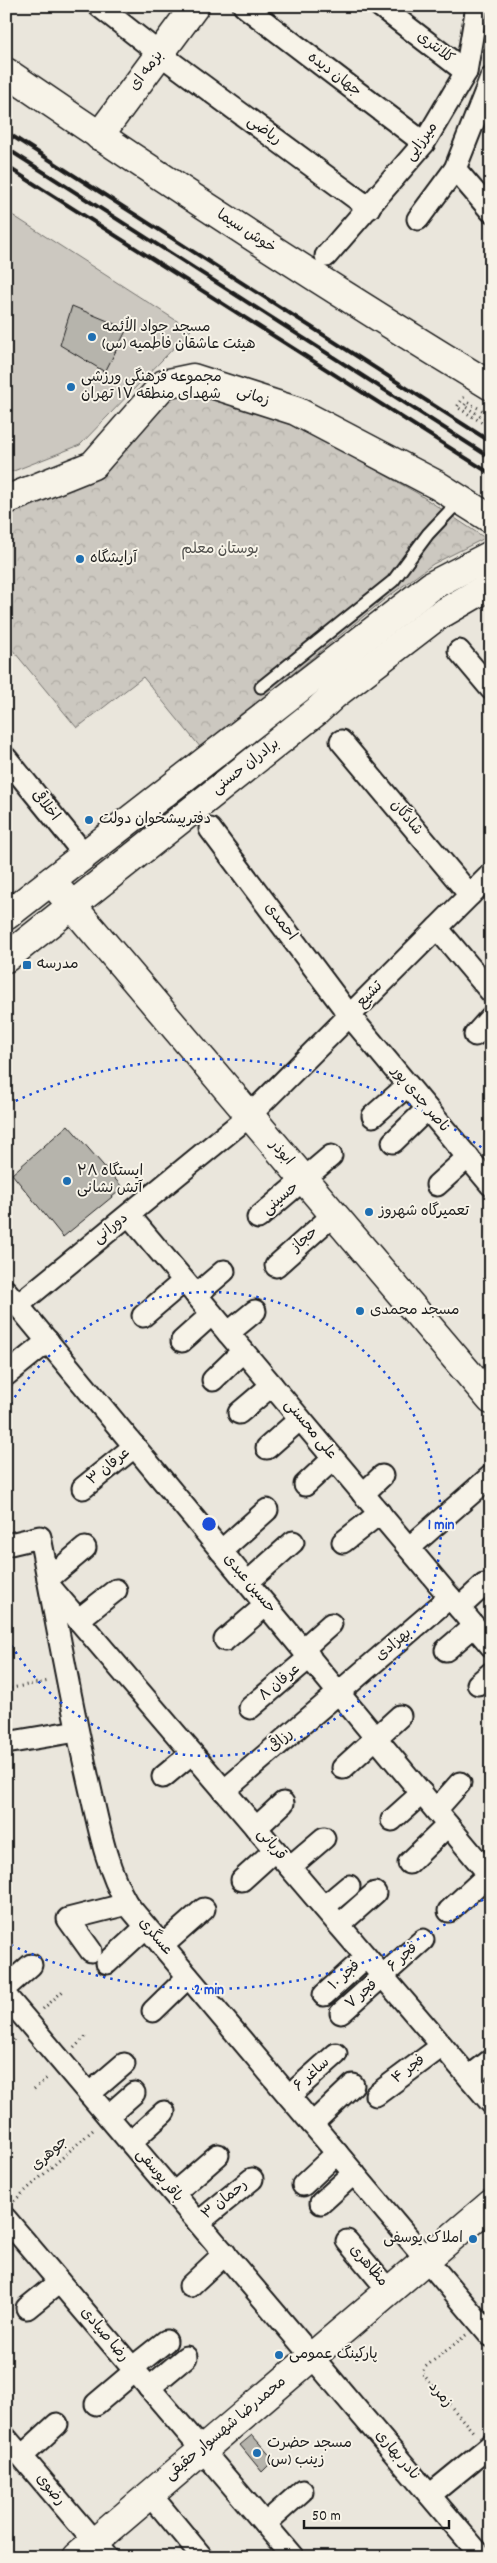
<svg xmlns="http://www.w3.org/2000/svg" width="497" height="2563" viewBox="0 0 497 2563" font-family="Dekko,'Playpen Sans Arabic',sans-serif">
<defs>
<pattern id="park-crowns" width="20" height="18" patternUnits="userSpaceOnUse" patternTransform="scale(1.25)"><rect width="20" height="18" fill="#ccc8c0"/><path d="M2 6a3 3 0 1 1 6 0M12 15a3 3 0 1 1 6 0" fill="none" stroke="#afaba4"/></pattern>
</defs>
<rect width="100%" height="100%" fill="#eae6dc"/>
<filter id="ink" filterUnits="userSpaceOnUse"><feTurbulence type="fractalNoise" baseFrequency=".02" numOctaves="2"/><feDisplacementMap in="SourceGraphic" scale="10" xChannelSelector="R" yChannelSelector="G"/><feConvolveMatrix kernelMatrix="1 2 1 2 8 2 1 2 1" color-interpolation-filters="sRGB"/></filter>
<g filter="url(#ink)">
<!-- park -->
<polygon fill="url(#park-crowns)" stroke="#74726e" points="179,389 251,406 326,442 417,493 485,538 433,564 385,599 201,748 143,677 77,728 6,642 6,511 90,480"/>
<!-- pitch -->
<polygon fill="#ccc8c0" stroke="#74726e" points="6,211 191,330 80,445 6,474"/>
<!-- building -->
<g fill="#b6b4ac" stroke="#1c1c1c">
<polygon points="72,306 127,329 105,372 60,345"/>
<polygon points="68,1125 123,1188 63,1237 12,1174"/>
<polygon points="252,2435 274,2460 262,2472 240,2445"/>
</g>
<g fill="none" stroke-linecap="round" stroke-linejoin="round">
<!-- lane casing -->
<g stroke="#1c1c1c" stroke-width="15">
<polyline id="lane" points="261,687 393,581 428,534 460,500"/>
</g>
<!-- street casing -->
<g stroke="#1c1c1c" stroke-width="25">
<g id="street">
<polyline points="99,6 160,54 369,208"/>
<polyline points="244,6 424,143"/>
<polyline points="380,6 466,72"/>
<polyline points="455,169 491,211"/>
<polyline points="418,219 455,169 491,78"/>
<polyline points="326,256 424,143 466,72 477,6"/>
<polyline points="459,651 491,689"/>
<polyline points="341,741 470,895"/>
<polyline points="6,758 84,854"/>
<polyline points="210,829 350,1016 491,1185"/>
<polyline points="437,928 491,992"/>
<polyline points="475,1035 491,1017"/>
<polyline points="373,1116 408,1085"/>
<polyline points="393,1142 427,1109"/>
<polyline points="437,1185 468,1157"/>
<polyline points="129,1215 491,1646"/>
<polyline points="258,1218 331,1156"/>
<polyline points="276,1266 333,1215"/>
<polyline points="6,1291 491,1877"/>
<polyline points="196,1295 224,1271"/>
<polyline points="18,1305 249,1116 491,874"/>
<polyline points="143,1316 184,1281"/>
<polyline points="228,1333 255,1311"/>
<polyline points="182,1341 212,1314"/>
<polyline points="6,1375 48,1341"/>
<polyline points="213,1380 243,1351"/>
<polyline points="239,1413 272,1385"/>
<polyline points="267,1448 300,1419"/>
<polyline points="305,1485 333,1459"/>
<polyline points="83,1488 135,1446"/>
<polyline points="363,1494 382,1476"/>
<polyline points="343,1542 380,1513"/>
<path d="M6,1545L40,1537C56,1618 70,1699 88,1779C98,1822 105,1866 127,1904L491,2336"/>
<polyline points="409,1548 491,1476"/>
<polyline points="221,1551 267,1510"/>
<polyline points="48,1579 85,1548"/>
<polyline points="248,1582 293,1542"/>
<polyline points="52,1589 491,2103"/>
<polyline points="459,1608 484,1585"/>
<polyline points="78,1620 116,1590"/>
<polyline points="225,1640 266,1605"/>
<polyline points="303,1649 331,1624"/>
<polyline points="446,1650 474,1626"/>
<polyline points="478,1684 491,1673"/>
<polyline points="250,1708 310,1657"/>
<polyline points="6,1743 77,1731"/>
<polyline points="343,1768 400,1716"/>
<polyline points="163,1777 192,1753"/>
<polyline points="224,1791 450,1597"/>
<polyline points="436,1810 460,1783"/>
<polyline points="392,1820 422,1793"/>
<polyline points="256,1828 283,1803"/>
<polyline points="409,1863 448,1825"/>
<polyline points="290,1867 324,1838"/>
<polyline points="242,1880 275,1850"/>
<polyline points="324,1907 349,1886"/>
<polyline points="449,1911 489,1874"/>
<polyline points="339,1925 375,1893"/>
<polyline points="162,1946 204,1909"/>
<polyline points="91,1951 68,1919 127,1904"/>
<polyline points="107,1963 146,1927"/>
<polyline points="6,1987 31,1965"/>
<polyline points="324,1995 366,1957"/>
<polyline points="6,1996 482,2557"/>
<polyline points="153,2011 188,1977"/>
<polyline points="341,2013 423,1940"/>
<polyline points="469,2077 491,2060"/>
<polyline points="89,2094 124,2064"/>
<polyline points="376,2095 442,2046"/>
<polyline points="289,2096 336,2054"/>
<polyline points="108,2116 134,2093"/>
<polyline points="312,2124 353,2085"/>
<polyline points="131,2142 164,2112"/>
<polyline points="303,2185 337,2153"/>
<polyline points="174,2193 218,2155"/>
<polyline points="321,2203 354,2173"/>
<polyline points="6,2219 293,2557"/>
<polyline points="199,2222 252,2179"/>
<polyline points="347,2241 389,2291"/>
<polyline points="190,2286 225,2253"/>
<polyline points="27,2308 59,2282"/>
<polyline points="132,2368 166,2341"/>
<polyline points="149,2388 186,2357"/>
<polyline points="96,2404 135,2371"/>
<polyline points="6,2438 107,2557"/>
<polyline points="22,2456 57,2424"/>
<polyline points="150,2494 202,2557"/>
<polyline points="430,2495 491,2445"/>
<polyline points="265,2524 302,2491"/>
</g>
</g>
<!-- secondary casing -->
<g stroke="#1c1c1c" stroke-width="31">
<g id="secondary">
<path d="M6,72C165,181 326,286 491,386"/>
<polyline points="99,136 195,6"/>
<polyline points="6,500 93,465 164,384 193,378 296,411 437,485 491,519"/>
<polyline points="51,881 491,1400"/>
<polyline points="6,916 431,586 491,555"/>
<polyline points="6,958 317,711 333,696 436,617 491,585"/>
<polyline points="77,2557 491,2204"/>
</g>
</g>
<!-- path -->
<g stroke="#1c1c1c" stroke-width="3" stroke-dasharray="1 4" stroke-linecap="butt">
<polyline points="464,397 457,407 491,428"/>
<polyline points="491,415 467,402 464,406 491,422"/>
<polyline points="6,1689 49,1681"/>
<polyline points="43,2009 63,1991"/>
<polyline points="6,2047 16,2037"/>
<polyline points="74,2048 88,2034"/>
<polyline points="34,2089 48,2077"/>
<polyline points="14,2201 93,2130"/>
<polyline points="466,2335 424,2368 422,2373 474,2433"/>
</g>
<!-- lane -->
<use href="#lane" stroke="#f7f3e8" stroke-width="11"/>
<!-- street -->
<use href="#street" stroke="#f7f3e8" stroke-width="21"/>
<!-- secondary -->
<use href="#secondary" stroke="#f7f3e8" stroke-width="28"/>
<!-- rail -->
<g stroke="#1c1c1c" stroke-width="4">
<polyline points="6,132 491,442"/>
<polyline points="6,148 491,458"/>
<polyline points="6,166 491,474"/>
</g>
</g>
</g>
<!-- distance rings -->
<g fill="none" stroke="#1d4ed8" stroke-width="2.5" stroke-dasharray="2.5 5">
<path d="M7 1410A232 232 0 1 1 7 1638"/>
<path d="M489 1895A465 465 0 0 1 9 1944M9 1104A465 465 0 0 1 489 1153"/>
</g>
<!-- markers -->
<g fill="#1f6fb2" stroke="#f7f3e8" stroke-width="2">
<circle cx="92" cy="337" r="5"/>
<circle cx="71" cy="387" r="5"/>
<circle cx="80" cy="559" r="5"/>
<circle cx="89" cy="820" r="5"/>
<rect x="22" y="960" width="10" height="10" rx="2.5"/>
<circle cx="67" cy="1181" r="5"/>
<circle cx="369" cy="1212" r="5"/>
<circle cx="360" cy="1311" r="5"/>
<circle cx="473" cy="2239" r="5"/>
<circle cx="279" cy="2355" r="5"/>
<circle cx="257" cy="2453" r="5"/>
</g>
<g text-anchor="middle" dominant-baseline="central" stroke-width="4" stroke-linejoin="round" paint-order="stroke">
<!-- street labels -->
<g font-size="15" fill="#1c1c1c" stroke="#f7f3e8">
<text transform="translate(435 48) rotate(38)">کلانتری</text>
<text transform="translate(147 71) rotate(-53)">بزمه ای</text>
<text transform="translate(334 75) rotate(37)">جهان دیده</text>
<text transform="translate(264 131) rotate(36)">ریاضی</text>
<text transform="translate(422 142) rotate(-54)">میرزایی</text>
<text transform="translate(246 232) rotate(33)">خوش سیما</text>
<text transform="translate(253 397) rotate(18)">زمانی</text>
<text transform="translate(246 767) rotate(-38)">برادران حسنی</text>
<text transform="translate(45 806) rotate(51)">اخلاقی</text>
<text transform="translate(406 818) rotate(50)">شادگان</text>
<text transform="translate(280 922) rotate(53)">احمدی</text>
<text transform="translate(370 995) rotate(-45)">تشیع</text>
<text transform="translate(420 1100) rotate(50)">ناصر جدی پور</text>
<text transform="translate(281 1153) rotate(50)">ابوذر</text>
<text transform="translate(281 1199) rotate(-40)">حسینی</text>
<text transform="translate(111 1229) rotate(-39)">دورانی</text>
<text transform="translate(305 1240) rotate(-41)">حجاز</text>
<text transform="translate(310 1430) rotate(50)">علی محسنی</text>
<text transform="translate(109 1467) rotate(-39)">عرفان ۳</text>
<text transform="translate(249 1584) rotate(50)">حسین عبدی</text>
<text transform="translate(394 1645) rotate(-40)">بهزادی</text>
<text transform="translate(280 1683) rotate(-40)">عرفان ۸</text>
<text transform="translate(281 1741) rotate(-41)">رزاقی</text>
<text transform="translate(271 1845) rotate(50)">قربانی</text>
<text transform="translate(155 1937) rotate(50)">عسگری</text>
<text transform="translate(403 1958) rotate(-43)">فجر ۶</text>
<text transform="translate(345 1976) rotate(-42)">فجر ۱۰</text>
<text transform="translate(362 1995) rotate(-40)">فجر ۷</text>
<text transform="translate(409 2070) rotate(-37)">فجر ۴</text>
<text transform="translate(312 2075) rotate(-42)">ساغر ۶</text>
<text transform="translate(50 2154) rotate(-42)">جوهری</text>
<text transform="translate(159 2176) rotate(50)">باقر یوسفی</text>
<text transform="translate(225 2200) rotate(-39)">رحمان ۳</text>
<text transform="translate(368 2266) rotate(49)">مظاهری</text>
<text transform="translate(104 2335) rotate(50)">رضا صیادی</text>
<text transform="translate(440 2395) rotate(48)">زمرد</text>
<text transform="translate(226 2429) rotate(-40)">محمدرضا شهسوار حقیقی</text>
<text transform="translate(397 2456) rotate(50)">نادر بهاری</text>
<text transform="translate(50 2490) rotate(50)">رضوی</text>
</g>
<!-- poi labels -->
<g font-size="15" fill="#1c1c1c" stroke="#f7f3e8" text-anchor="start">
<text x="102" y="328">مسجد جواد الاُئمه<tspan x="102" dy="17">هیئت عاشقان فاطمیه (س)</tspan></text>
<text x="81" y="378">مجموعه فرهنگی ورزشی<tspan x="81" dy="17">شهدای منطقه ۱۷ تهران</tspan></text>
<text x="90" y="559">آرایشگاه</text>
<text x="99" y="820">دفترپیشخوان دولت</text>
<text x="37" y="965">مدرسه</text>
<text x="77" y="1172">ایستگاه ۲۸<tspan x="77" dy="17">آتش نشانی</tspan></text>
<text x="379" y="1212">تعمیرگاه شهروز</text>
<text x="370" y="1311">مسجد محمدی</text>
<text x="463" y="2239" text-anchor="end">املاک یوسفی</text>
<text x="289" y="2355">پارکینگ عمومی</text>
<text x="267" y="2444">مسجد حضرت<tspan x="267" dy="17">زینب (س)</tspan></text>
</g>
<!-- park labels -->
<g font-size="15" fill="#51504d" stroke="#f7f3e8">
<text x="220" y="550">بوستان معلم</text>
</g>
</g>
<circle cx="209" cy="1524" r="8" fill="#1d4ed8" stroke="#f7f3e8" stroke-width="2.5"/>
<g font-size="15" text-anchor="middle" font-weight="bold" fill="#1d4ed8" stroke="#f7f3e8" stroke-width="4" stroke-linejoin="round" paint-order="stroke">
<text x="441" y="1529">1 min</text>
<text x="209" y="1994">2 min</text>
</g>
<!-- margin -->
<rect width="497" height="2563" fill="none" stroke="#f7f3e8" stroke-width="25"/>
<rect x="12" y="12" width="472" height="2538" fill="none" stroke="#1c1c1c" stroke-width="2" filter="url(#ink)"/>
<!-- scale -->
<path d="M304 2520v8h145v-8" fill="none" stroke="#1c1c1c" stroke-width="2.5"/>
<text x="312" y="2520" font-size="15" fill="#1c1c1c" stroke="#f7f3e8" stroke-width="4" paint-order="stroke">50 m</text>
</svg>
